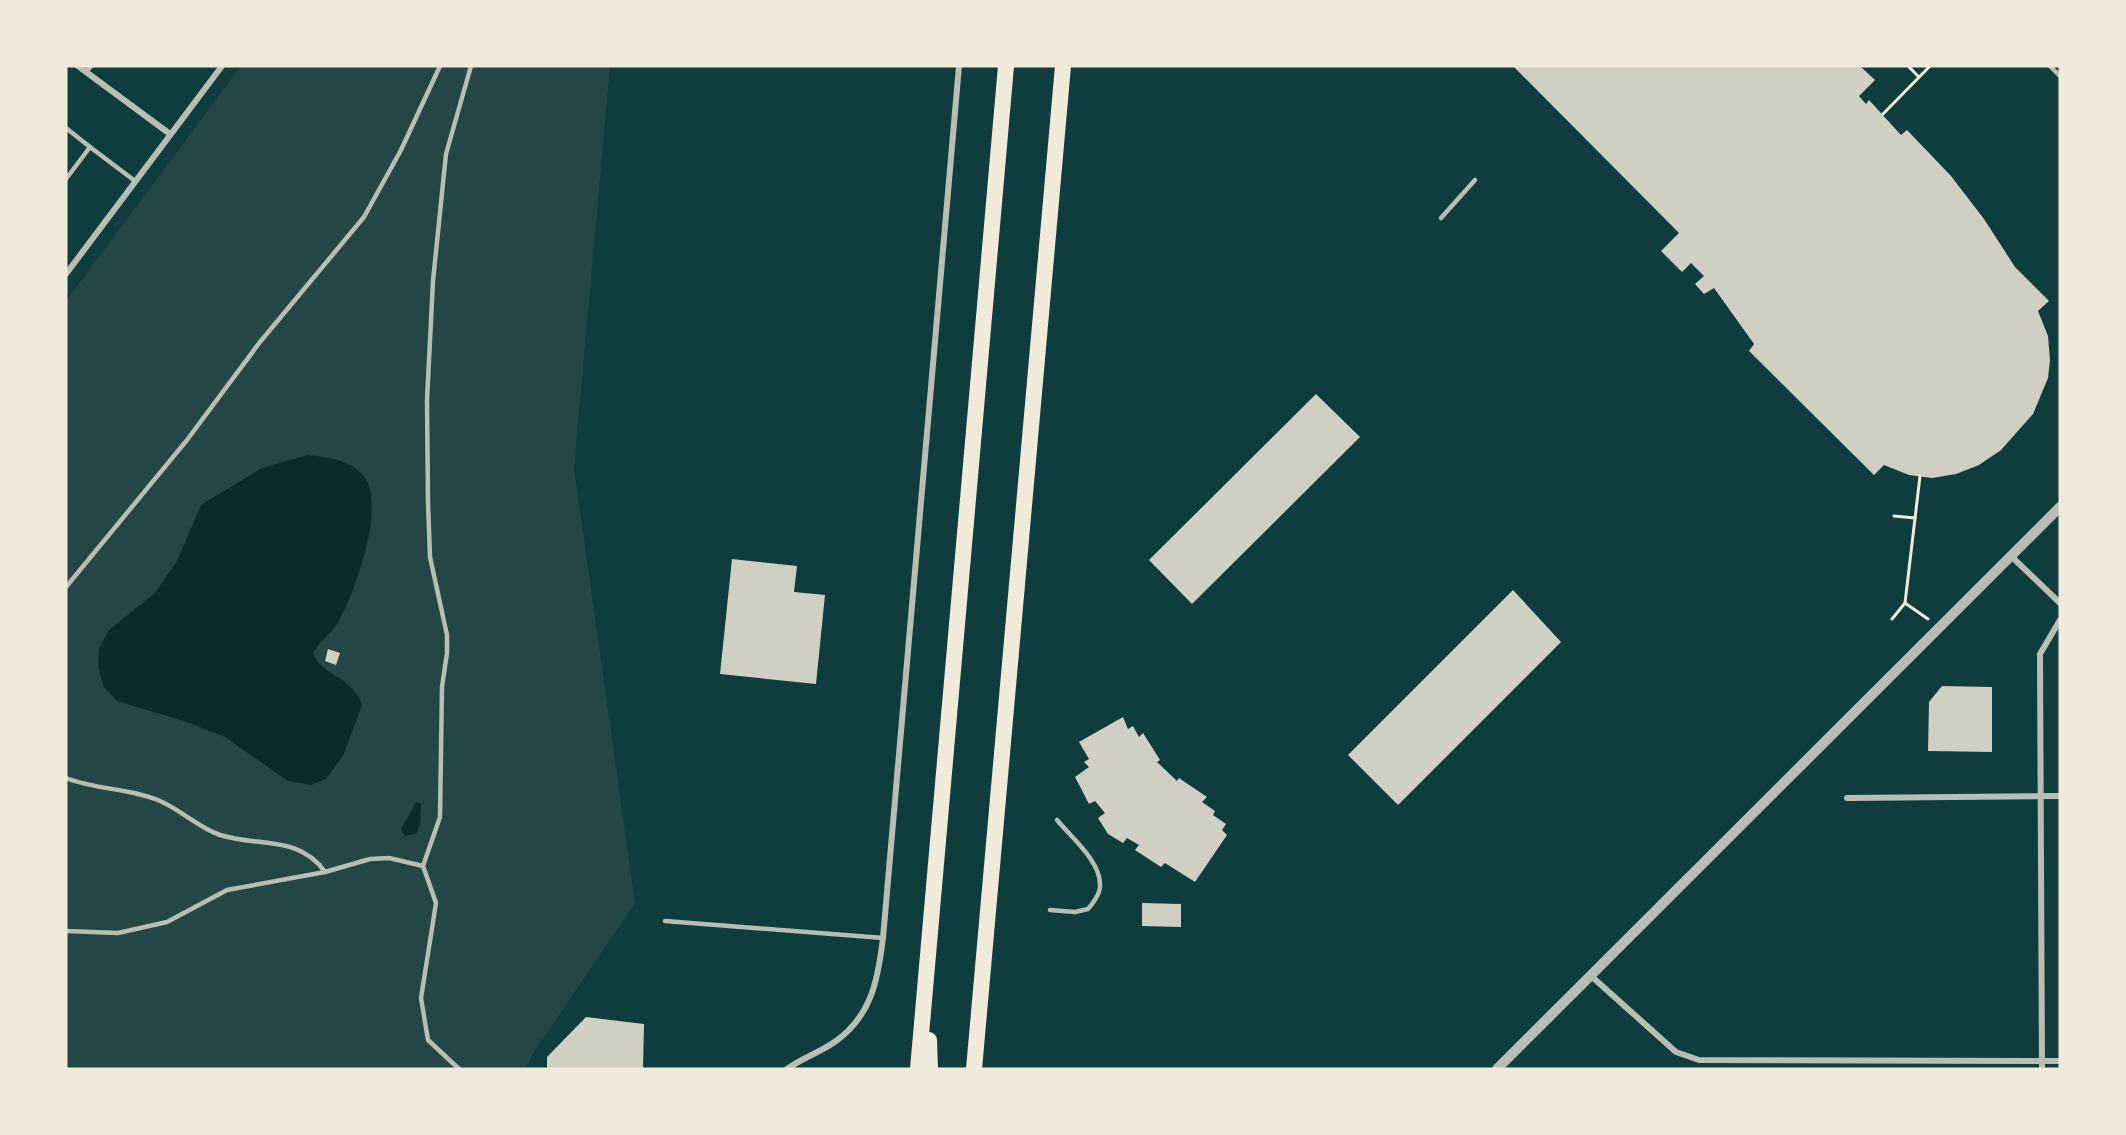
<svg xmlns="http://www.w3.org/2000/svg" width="2126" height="1135" viewBox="0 0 2126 1135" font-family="'Open Sans',sans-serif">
<rect width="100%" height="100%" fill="#0f3d3e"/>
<!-- green -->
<polygon fill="#244646" points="241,66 610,66 574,468 635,903 532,1055 526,1069 66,1069 66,301"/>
<!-- water -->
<g fill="#0a2a2b">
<path d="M308,455C329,457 358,461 368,483C382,516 355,591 339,621C333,632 320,641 313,653C324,679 350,673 362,705L343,756L326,779L311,785L288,781L225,737L184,721L117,701L104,687L98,667L99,649L109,630L155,593L177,561L201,505L262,468Z"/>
<polygon points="416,802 421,804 420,824 416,834 405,836 401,829"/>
</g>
<!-- building -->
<g fill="#cfcfc3">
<polygon points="1513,66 1860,66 1875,80 1859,96 1866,104 1869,100 1901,135 1907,130 1951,176 1984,219 2015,267 2049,301 2038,311 2048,336 2050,360 2048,378 2033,414 2001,450 1979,465 1956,474 1932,478 1909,475 1884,465 1874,475 1749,351 1754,344 1714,288 1704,294 1695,284 1704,276 1691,263 1682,272 1661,251 1679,233"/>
<polygon points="1316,394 1360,437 1192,604 1149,560"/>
<polygon points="732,559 797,566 794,592 825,595 816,684 720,674"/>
<polygon points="1513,590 1561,642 1398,805 1348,755"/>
<polygon points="328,649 340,653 336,665 325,661"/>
<polygon points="1942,686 1992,687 1992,752 1928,751 1929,702"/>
<polygon points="1123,717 1128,729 1133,726 1139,737 1143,733 1160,760 1157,762 1177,781 1179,778 1207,797 1202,802 1215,811 1213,815 1226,824 1222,830 1227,835 1195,882 1165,863 1161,867 1135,850 1139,845 1127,838 1123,843 1108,834 1098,818 1105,813 1095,801 1089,804 1075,777 1089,767 1084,762 1089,759 1079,742"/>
<polygon points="1142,903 1181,904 1181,927 1142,926"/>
<polygon points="586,1017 644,1024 643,1069 547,1069 547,1057"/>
</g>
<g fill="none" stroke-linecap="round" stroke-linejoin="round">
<!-- path -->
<g stroke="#f1e9da" stroke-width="3">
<polyline points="1908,66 1919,77"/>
<polyline points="1883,114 1930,66"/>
<polyline points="1894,516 1915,518"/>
<polyline points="1905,603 1928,619"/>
<polyline points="1892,619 1905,603 1920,476"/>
</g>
<!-- service -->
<g stroke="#b8beb3" stroke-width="4.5">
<polyline points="2050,66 2060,76"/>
<polyline points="86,72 91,66"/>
<polyline points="66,128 90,147 66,179"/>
<polyline points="90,147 135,181"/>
<polyline points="1441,218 1475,180"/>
<polyline points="66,587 187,440 260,342 364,217 401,150 440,66"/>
<path d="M66,778C96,790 130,788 160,801C181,810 199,828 220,835C258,847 299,835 325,872"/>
<polyline points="423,866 440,817 442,687 447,653 447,635 430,557 428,502 427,400 433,281 446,154 471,66"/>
<path d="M1050,910L1075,912L1088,909C1094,902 1101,893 1100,884C1100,861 1071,837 1057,820"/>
<polyline points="665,921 883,938"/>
<polyline points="66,931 118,933 167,922 227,890 325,872 370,859 389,858 423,866 436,903 421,998 428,1040 459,1069"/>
</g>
<!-- minor -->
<g stroke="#b8beb3" stroke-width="6">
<polyline points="78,66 170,134"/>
<polyline points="66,274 222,66"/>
<polyline points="2011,556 2060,603"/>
<polyline points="1847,798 2060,796"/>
<polyline points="1590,975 1676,1052 1699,1060 2060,1061"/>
<path d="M787,1069C802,1058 821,1052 836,1041C872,1015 878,979 883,938L959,66"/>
<polyline points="2042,1069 2040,654 2060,620"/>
</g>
<!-- tertiary -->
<polyline stroke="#b8beb3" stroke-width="10" points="1497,1069 2060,507"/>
<!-- trunk -->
<g stroke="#f1e9da" stroke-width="16">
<polyline points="929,1040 930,1069"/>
<polyline points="918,1069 1006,66"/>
<polyline points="974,1069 1063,66"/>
</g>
</g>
<!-- border -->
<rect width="2126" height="1135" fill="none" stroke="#f1e9da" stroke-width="135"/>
</svg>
